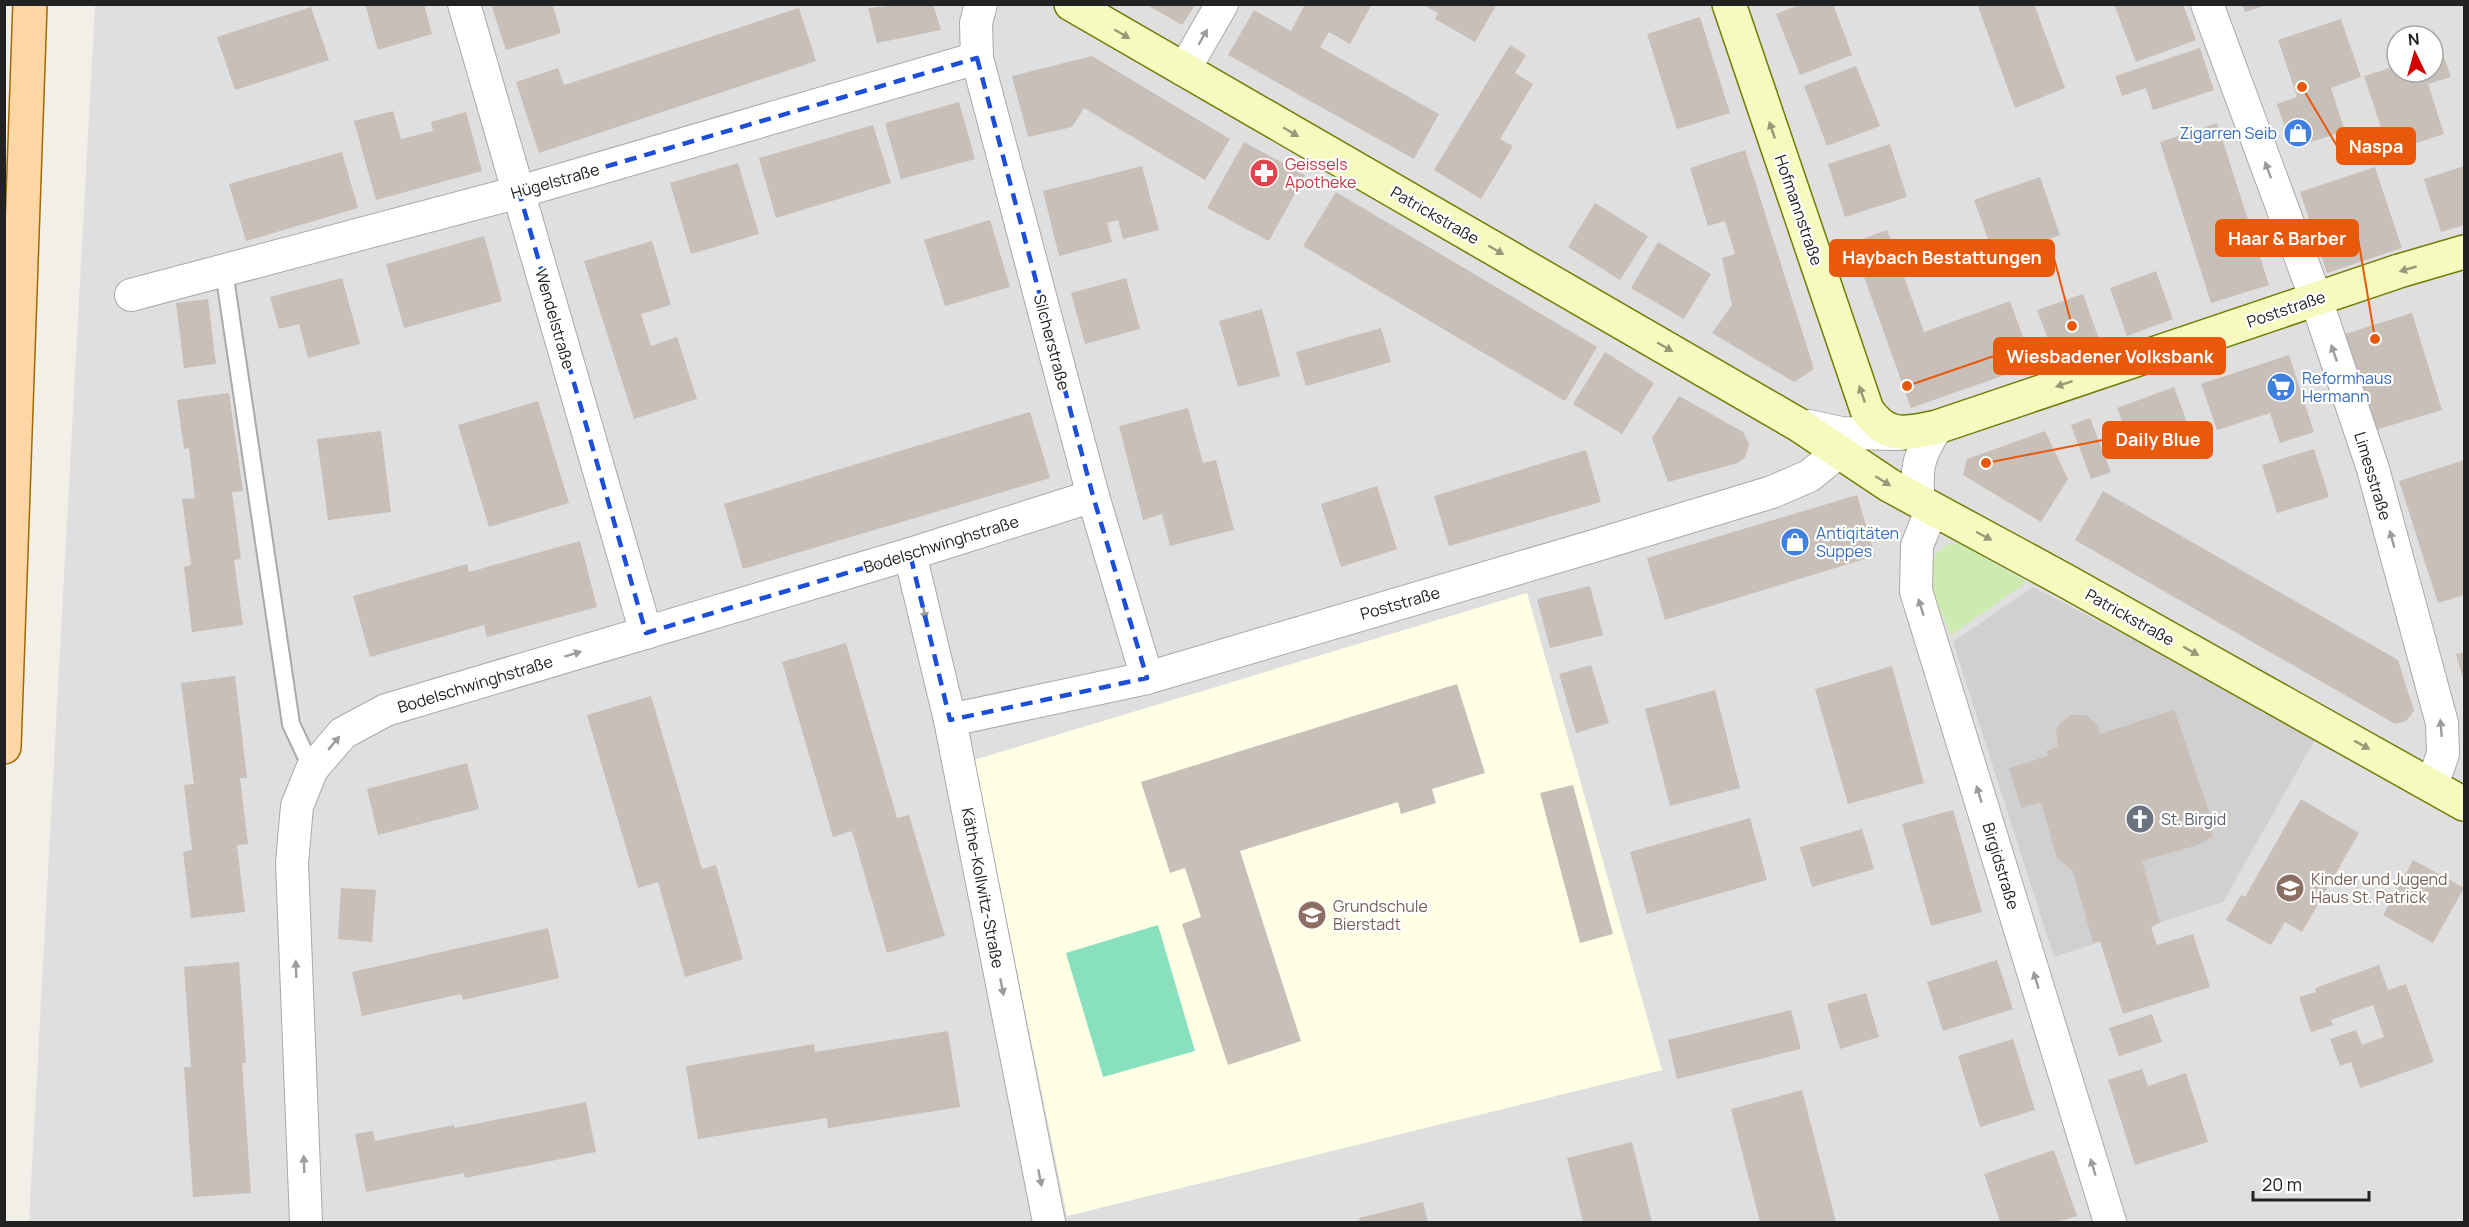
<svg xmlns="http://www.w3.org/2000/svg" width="2469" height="1227" viewBox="0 0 2469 1227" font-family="Manrope,sans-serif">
<rect width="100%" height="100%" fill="#f2efe9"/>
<!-- residential -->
<path fill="#e0dfdf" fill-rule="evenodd" d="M95,5H2464V1222H29ZM2397,36H2433V72H2397Z"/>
<!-- education -->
<polygon fill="#ffffe5" points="1527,593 1662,1070 1067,1216 974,760"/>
<!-- religious -->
<polygon fill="#d0d0d0" points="2033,587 2317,736 2223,902 2054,957 1953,642"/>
<!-- grass -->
<path fill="#cdebb0" d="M1948,544H1961L2027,582L1951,635C1942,613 1921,576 1937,553C1940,550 1945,547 1948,544Z"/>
<!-- pitch -->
<polygon fill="#88e0be" points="1158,925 1195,1051 1103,1077 1066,953"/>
<!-- building -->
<g fill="#c7bfb8">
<polygon points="365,4 424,4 432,34 378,50"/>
<polygon points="491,4 552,4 561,33 506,50"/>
<polygon points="886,4 933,4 941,30 877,43 868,8 888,6"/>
<polygon points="1305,4 1372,4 1350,44 1329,32 1320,47 1439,114 1414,159 1228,55 1254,10 1291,31"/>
<polygon points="1422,4 1497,4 1475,42 1435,19 1438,13"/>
<polygon points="1802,4 1833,4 1852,55 1800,75 1776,14"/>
<polygon points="1977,4 2034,4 2065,88 2015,108"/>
<polygon points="2114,4 2183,4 2196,40 2136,62"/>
<polygon points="2242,4 2267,4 2267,5 2245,12"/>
<polygon points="1147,5 1195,5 1182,25"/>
<polygon points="311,7 329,60 235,90 217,37"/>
<polygon points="799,8 816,61 539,153 516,82 558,68 564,85"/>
<polygon points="1700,17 1730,113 1677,129 1647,34"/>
<polygon points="2341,19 2361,77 2331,88 2345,131 2292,148 2277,104 2297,97 2278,40"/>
<polygon points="1510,45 1526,55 1515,73 1533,84 1500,139 1513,146 1481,199 1434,170"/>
<polygon points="2200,48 2214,90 2153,110 2146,88 2122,96 2115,76"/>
<polygon points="2442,51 2451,77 2428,84 2444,134 2389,152 2364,76 2397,66 2397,72 2433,72 2433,54"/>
<polygon points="1092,56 1230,139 1205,180 1084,108 1072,127 1028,137 1012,76"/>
<polygon points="1856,66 1880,126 1827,146 1804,86"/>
<polygon points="959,102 975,159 901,179 885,123"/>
<polygon points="393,111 401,139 433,131 431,122 466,112 482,171 376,200 354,121"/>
<polygon points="2217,123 2269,285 2211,303 2160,142"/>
<polygon points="873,125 891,183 776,218 759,158"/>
<polygon points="1244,142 1305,175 1269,241 1207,208"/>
<polygon points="1890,144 1907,197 1845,217 1828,164"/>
<polygon points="1745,150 1814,369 1794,382 1712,333 1732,305 1722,258 1735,254 1725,221 1708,226 1690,168"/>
<polygon points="342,152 358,208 246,241 229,184"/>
<polygon points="738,163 759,234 691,254 670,183"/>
<polygon points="1142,166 1159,230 1123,239 1118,220 1107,223 1112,242 1059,256 1043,191"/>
<polygon points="2464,166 2464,225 2441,232 2424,179"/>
<polygon points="2375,167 2402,248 2327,273 2300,192"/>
<polygon points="2040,177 2060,235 1995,258 1974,200"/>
<polygon points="1336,192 1597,347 1565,401 1303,246"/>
<polygon points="1595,203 1648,236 1620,280 1568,247"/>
<polygon points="990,220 1010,287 945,306 924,240"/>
<polygon points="1887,230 1924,332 2010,301 2033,365 1911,408 1852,243"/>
<polygon points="484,236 502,301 404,328 386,264"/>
<polygon points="652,241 671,305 641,314 651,346 677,337 697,399 634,419 584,261"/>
<polygon points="1658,242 1711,274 1684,319 1631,288"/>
<polygon points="2156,271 2173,319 2127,336 2110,288"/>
<polygon points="342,278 360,344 308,358 299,324 279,329 270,297"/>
<polygon points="1126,278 1140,329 1085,344 1071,293"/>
<polygon points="2083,294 2100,342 2055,358 2037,310"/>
<polygon points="208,299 216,364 184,368 176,303"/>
<polygon points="1262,309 1280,376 1238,387 1219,321"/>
<polygon points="2412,313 2442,410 2372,431 2342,335"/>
<polygon points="1381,328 1391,362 1306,386 1296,352"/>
<polygon points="1605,352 1654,383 1622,434 1573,404"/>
<polygon points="2289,355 2314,432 2280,443 2270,413 2217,430 2201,384"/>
<polygon points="2174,387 2193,438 2136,459 2117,408"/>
<polygon points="229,393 243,491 232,492 241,559 234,560 243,625 192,632 184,567 191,565 182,499 195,498 189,448 184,449 177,400"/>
<polygon points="1679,396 1743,432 1749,444 1745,457 1738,463 1668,482 1652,438"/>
<polygon points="538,401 569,503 489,527 458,425"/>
<polygon points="1188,408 1203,463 1216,460 1234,530 1170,546 1162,514 1143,520 1119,426"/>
<polygon points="1030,412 1050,478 743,569 724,504"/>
<polygon points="2090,418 2111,472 2091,479 2071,425"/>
<polygon points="381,431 391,512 328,520 317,439"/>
<polygon points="2045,431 2068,479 2041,522 1963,475 1967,459"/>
<polygon points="2314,449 2329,497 2277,513 2262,465"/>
<polygon points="1586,450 1601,502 1449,546 1434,496"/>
<polygon points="2464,460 2464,595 2438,603 2399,481"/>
<polygon points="1377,486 1397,549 1341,567 1321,504"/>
<polygon points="2103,491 2398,660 2414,711 2406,721 2395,724 2075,540"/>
<polygon points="1857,495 1875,556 1665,620 1647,558"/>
<polygon points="580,541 597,607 487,637 484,625 370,657 353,596 467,564 469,572"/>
<polygon points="1590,586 1603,635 1550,648 1537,599"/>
<polygon points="846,643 897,818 909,815 945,936 887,953 852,831 833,837 782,662"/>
<polygon points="2464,652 2464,682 2456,654"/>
<polygon points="1591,665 1609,723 1576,733 1559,674"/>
<polygon points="1892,666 1924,783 1848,804 1815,689"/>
<polygon points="235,676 247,778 240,778 248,844 237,845 245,912 191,918 183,852 192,850 184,785 194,784 181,683"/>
<polygon points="1457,684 1485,773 1432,789 1436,803 1401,814 1398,802 1240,851 1301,1041 1228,1065 1182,924 1201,917 1185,868 1170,873 1141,782"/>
<polygon points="1715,690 1740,788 1670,806 1645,709"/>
<polygon points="651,696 702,869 716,865 743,959 685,977 658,882 638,888 587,715"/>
<polygon points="2174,710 2211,817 2213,827 2212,837 2198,845 2142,861 2160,923 2151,927 2157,945 2193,934 2210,987 2123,1014 2100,941 2093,943 2073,871 2057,858 2041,802 2021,808 2009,768 2048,756 2046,751 2058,747 2056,732 2059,724 2071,715 2086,715 2098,726 2100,734"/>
<polygon points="467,763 479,809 378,835 367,789"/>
<polygon points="1573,785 1613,934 1580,943 1540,793"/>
<polygon points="2301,799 2359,833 2302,932 2285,922 2271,945 2226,920 2241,895 2245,897"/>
<polygon points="1953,810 1982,912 1931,926 1902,824"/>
<polygon points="1750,818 1767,880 1647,914 1630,852"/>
<polygon points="1862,829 1874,869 1812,887 1800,847"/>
<polygon points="2413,860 2464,888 2433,943 2383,915"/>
<polygon points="341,888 376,890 372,942 338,939"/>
<polygon points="548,928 559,978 463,1000 461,994 362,1016 352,972"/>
<polygon points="1997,960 2013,1009 1943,1031 1927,982"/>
<polygon points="239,962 246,1063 242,1063 251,1193 193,1197 184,1067 191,1067 184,967"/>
<polygon points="2379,965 2388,990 2406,984 2434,1062 2360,1088 2351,1062 2340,1066 2330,1039 2356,1030 2362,1045 2384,1037 2373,1005 2331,1020 2333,1025 2311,1032 2299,997 2316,992 2315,988"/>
<polygon points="1866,993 1879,1037 1840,1049 1827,1004"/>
<polygon points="1791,1010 1801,1049 1677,1079 1668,1040"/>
<polygon points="2152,1014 2162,1042 2119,1056 2109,1028"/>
<polygon points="948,1031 960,1107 828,1128 827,1118 698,1139 686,1066 814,1044 815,1052"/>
<polygon points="2013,1039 2035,1110 1980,1127 1958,1056"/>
<polygon points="2142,1069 2148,1086 2186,1073 2208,1142 2135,1165 2108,1080"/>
<polygon points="1802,1090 1836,1222 1760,1222 1731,1109"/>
<polygon points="586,1102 596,1152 465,1178 464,1173 366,1192 355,1134 373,1131 375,1141 454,1125 455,1128"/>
<polygon points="1632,1142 1652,1222 1583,1222 1567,1158"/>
<polygon points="2054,1150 2077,1216 2057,1222 2000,1222 1984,1174"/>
<polygon points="1423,1202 1428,1222 1360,1222 1359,1218"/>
</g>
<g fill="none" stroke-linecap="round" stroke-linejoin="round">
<!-- service casing -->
<g stroke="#a9a9a9" stroke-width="20">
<polyline id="service" points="224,271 291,724 312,769"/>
</g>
<!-- minor casing -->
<g stroke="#a9a9a9" stroke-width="34">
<g id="minor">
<polyline points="464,4 646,633"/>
<polyline points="981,4 976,23 977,58 1093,496 1147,678"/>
<polyline points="2207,4 2316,299 2373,469 2442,723 2443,754 2432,785"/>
<polyline points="1184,70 1222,4"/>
<polyline points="131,295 519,192 977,58"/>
<polyline points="1809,426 1841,433 1900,434"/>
<path d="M1919,501C1915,468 1919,454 1937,427"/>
<polyline points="1932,508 1917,546 1916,591 2110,1222"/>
<polyline points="910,554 950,720 1049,1222"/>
<polyline points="950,720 1147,678 1597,545 1772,492 1809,476 1839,452"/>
<polyline points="306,1222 292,863 297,806 312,769 343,733 386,710 910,554 1093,496"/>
</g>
</g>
<!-- secondary casing -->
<g stroke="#707d05" stroke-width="36">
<g id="secondary">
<polyline points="1071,4 1799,425 1889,485 2066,581 2464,804"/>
<path d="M1729,4L1867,410C1888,440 1906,433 1937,427L2399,271L2464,252"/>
</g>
</g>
<!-- primary casing -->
<g stroke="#a06b00" stroke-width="36">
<polyline id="primary" points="4,747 30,4"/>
</g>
<!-- service -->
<use href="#service" stroke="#fff" stroke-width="16"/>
<!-- minor -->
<use href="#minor" stroke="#fff" stroke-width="32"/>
<!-- secondary -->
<use href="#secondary" stroke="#f7fabf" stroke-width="33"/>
<!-- primary -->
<use href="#primary" stroke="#fcd6a4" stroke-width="33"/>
</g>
<!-- one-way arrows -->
<defs><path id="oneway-solid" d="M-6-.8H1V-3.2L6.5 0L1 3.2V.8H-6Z" transform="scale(1.5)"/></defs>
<g fill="#979978">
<use href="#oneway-solid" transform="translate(1122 34) rotate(30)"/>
<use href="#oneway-solid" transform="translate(1772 130) rotate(-109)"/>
<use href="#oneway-solid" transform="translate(1291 132) rotate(30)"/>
<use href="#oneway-solid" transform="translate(1496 250) rotate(30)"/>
<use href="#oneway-solid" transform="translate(2408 269) rotate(164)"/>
<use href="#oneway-solid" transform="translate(1665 347) rotate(30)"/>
<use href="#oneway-solid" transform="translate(2064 384) rotate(161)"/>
<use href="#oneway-solid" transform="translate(1862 394) rotate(-109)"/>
<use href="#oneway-solid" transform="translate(1883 481) rotate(32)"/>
<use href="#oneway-solid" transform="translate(1984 536) rotate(28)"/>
<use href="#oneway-solid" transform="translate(2191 651) rotate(29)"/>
<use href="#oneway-solid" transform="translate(2362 745) rotate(29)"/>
</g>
<g fill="#9c9c9c">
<use href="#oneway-solid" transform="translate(1203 37) rotate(-60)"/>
<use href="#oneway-solid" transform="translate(2268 170) rotate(-110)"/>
<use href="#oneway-solid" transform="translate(2334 353) rotate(-109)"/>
<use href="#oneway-solid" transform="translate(2392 539) rotate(-105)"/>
<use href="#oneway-solid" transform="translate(1921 607) rotate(-107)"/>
<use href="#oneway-solid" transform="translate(924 611) rotate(77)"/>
<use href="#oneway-solid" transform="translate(573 654) rotate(-17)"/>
<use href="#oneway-solid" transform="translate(2441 728) rotate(-95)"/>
<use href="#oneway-solid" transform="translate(334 743) rotate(-50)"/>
<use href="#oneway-solid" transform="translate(1979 794) rotate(-107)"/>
<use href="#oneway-solid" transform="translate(296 969) rotate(-92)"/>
<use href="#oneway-solid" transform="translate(2036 980) rotate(-107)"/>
<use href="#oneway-solid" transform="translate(1002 987) rotate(79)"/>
<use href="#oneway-solid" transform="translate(304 1164) rotate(-92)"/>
<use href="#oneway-solid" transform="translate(2093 1167) rotate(-107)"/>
<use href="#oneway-solid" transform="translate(1040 1178) rotate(79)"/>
</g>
<!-- marked area -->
<path fill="none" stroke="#1d4ed8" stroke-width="4.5" stroke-dasharray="12 8" stroke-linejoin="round" d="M977,58L1093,496L1147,678L950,720L910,554L646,633L519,192Z"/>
<!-- icons -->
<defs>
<g id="shop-disc" transform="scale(1.5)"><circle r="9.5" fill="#3f7fe0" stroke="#fff"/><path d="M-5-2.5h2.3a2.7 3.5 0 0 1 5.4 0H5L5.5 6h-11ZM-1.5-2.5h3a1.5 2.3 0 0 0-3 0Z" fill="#fff"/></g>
<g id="pharmacy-disc" transform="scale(1.5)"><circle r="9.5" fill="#e0444e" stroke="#fff"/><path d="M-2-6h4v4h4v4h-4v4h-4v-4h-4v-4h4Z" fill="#fff"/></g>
<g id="supermarket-disc" transform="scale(1.5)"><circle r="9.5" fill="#3f7fe0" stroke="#fff"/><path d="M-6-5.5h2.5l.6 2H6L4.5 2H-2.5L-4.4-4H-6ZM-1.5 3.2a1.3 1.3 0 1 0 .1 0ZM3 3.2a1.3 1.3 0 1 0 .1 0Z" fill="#fff"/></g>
<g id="church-disc" transform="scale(1.5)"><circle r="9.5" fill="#6b7280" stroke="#fff"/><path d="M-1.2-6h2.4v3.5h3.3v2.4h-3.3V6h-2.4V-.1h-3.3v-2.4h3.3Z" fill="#fff"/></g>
<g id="school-disc" transform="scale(1.5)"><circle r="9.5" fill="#8d6e63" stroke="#fff"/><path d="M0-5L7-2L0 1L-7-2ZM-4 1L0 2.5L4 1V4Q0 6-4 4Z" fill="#fff"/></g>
</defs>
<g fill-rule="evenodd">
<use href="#shop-disc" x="2298" y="133"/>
<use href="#pharmacy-disc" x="1264" y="173"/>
<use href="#supermarket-disc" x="2281" y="387"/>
<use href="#shop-disc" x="1795" y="542"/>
<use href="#church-disc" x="2140" y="819"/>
<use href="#school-disc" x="2290" y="888"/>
<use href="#school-disc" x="1312" y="915"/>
</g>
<g text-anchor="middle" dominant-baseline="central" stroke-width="4.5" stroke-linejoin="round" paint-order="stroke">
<!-- shop labels -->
<g font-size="16" fill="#366cbe" stroke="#fff" text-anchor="start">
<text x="2277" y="133" text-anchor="end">Zigarren Seib</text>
<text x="2302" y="378">Reformhaus<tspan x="2302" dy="18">Hermann</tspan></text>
<text x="1816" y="533">Antiqitäten<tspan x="1816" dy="18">Suppes</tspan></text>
</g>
<!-- health labels -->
<g font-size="16" fill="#be3a42" stroke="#fff" text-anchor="start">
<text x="1285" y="164">Geissels<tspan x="1285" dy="18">Apotheke</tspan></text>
</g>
<!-- street labels -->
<g font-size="16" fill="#222" stroke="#fff">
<text transform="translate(555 181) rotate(-16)">Hügelstraße</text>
<text transform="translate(1799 210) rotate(71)">Hofmannstraße</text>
<text transform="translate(1435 215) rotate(30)">Patrickstraße</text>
<text transform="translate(2286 309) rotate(-19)">Poststraße</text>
<text transform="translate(555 319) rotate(74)">Wendelstraße</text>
<text transform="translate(1052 342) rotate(75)">Silcherstraße</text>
<text transform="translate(2373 476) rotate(73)">Limesstraße</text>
<text transform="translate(941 544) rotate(-17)">Bodelschwinghstraße</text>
<text transform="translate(1400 603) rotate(-16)">Poststraße</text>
<text transform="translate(2130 617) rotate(29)">Patrickstraße</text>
<text transform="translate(475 684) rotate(-17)">Bodelschwinghstraße</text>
<text transform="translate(2001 866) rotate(73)">Birgidstraße</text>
<text transform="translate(983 888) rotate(79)">Käthe-Kollwitz-Straße</text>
</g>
<!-- worship labels -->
<g font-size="16" fill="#5b616d" stroke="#fff" text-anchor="start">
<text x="2161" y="819">St. Birgid</text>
</g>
<!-- education labels -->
<g font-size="16" fill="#785e54" stroke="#fff" text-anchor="start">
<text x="2311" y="879">Kinder und Jugend<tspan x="2311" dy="18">Haus St. Patrick</tspan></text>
<text x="1333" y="906">Grundschule<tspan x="1333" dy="18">Bierstadt</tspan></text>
</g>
</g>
<!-- callouts -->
<path fill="none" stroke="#e8590c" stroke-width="2" d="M2302 87L2337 146M2375 339L2358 238M2072 326L2054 258M1907 386L1994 356M1986 463L2103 440"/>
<g fill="#e8590c" stroke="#fff" stroke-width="2">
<circle cx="2302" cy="87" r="6"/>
<circle cx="2375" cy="339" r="6"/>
<circle cx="2072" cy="326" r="6"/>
<circle cx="1907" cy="386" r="6"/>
<circle cx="1986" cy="463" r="6"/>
</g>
<g fill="#e8590c" stroke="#e8590c" stroke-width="2">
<rect x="2337" y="128" width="78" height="36" rx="6"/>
<rect x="2216" y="220" width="142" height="36" rx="6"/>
<rect x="1830" y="240" width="224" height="36" rx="6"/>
<rect x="1994" y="338" width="231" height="36" rx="6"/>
<rect x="2103" y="422" width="109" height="36" rx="6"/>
</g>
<g font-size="18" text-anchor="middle" font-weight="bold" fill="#fff">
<text x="2376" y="153">Naspa</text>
<text x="2287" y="245">Haar &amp; Barber</text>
<text x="1942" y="264">Haybach Bestattungen</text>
<text x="2110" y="363">Wiesbadener Volksbank</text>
<text x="2158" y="446">Daily Blue</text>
</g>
<!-- border -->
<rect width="2469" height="1227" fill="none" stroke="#222222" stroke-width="12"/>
<!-- north arrow -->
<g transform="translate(2415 54) rotate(355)"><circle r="28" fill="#ffffff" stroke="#a7a7a7" stroke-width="1.5"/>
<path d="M0-4.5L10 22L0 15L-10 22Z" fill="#d40000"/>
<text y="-9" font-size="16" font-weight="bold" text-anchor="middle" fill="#222222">N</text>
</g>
<!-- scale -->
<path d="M2253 1191v9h116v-9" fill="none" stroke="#222222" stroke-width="3"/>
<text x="2262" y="1191" font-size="18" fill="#222222" stroke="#ffffff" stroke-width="4.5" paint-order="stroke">20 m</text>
</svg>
